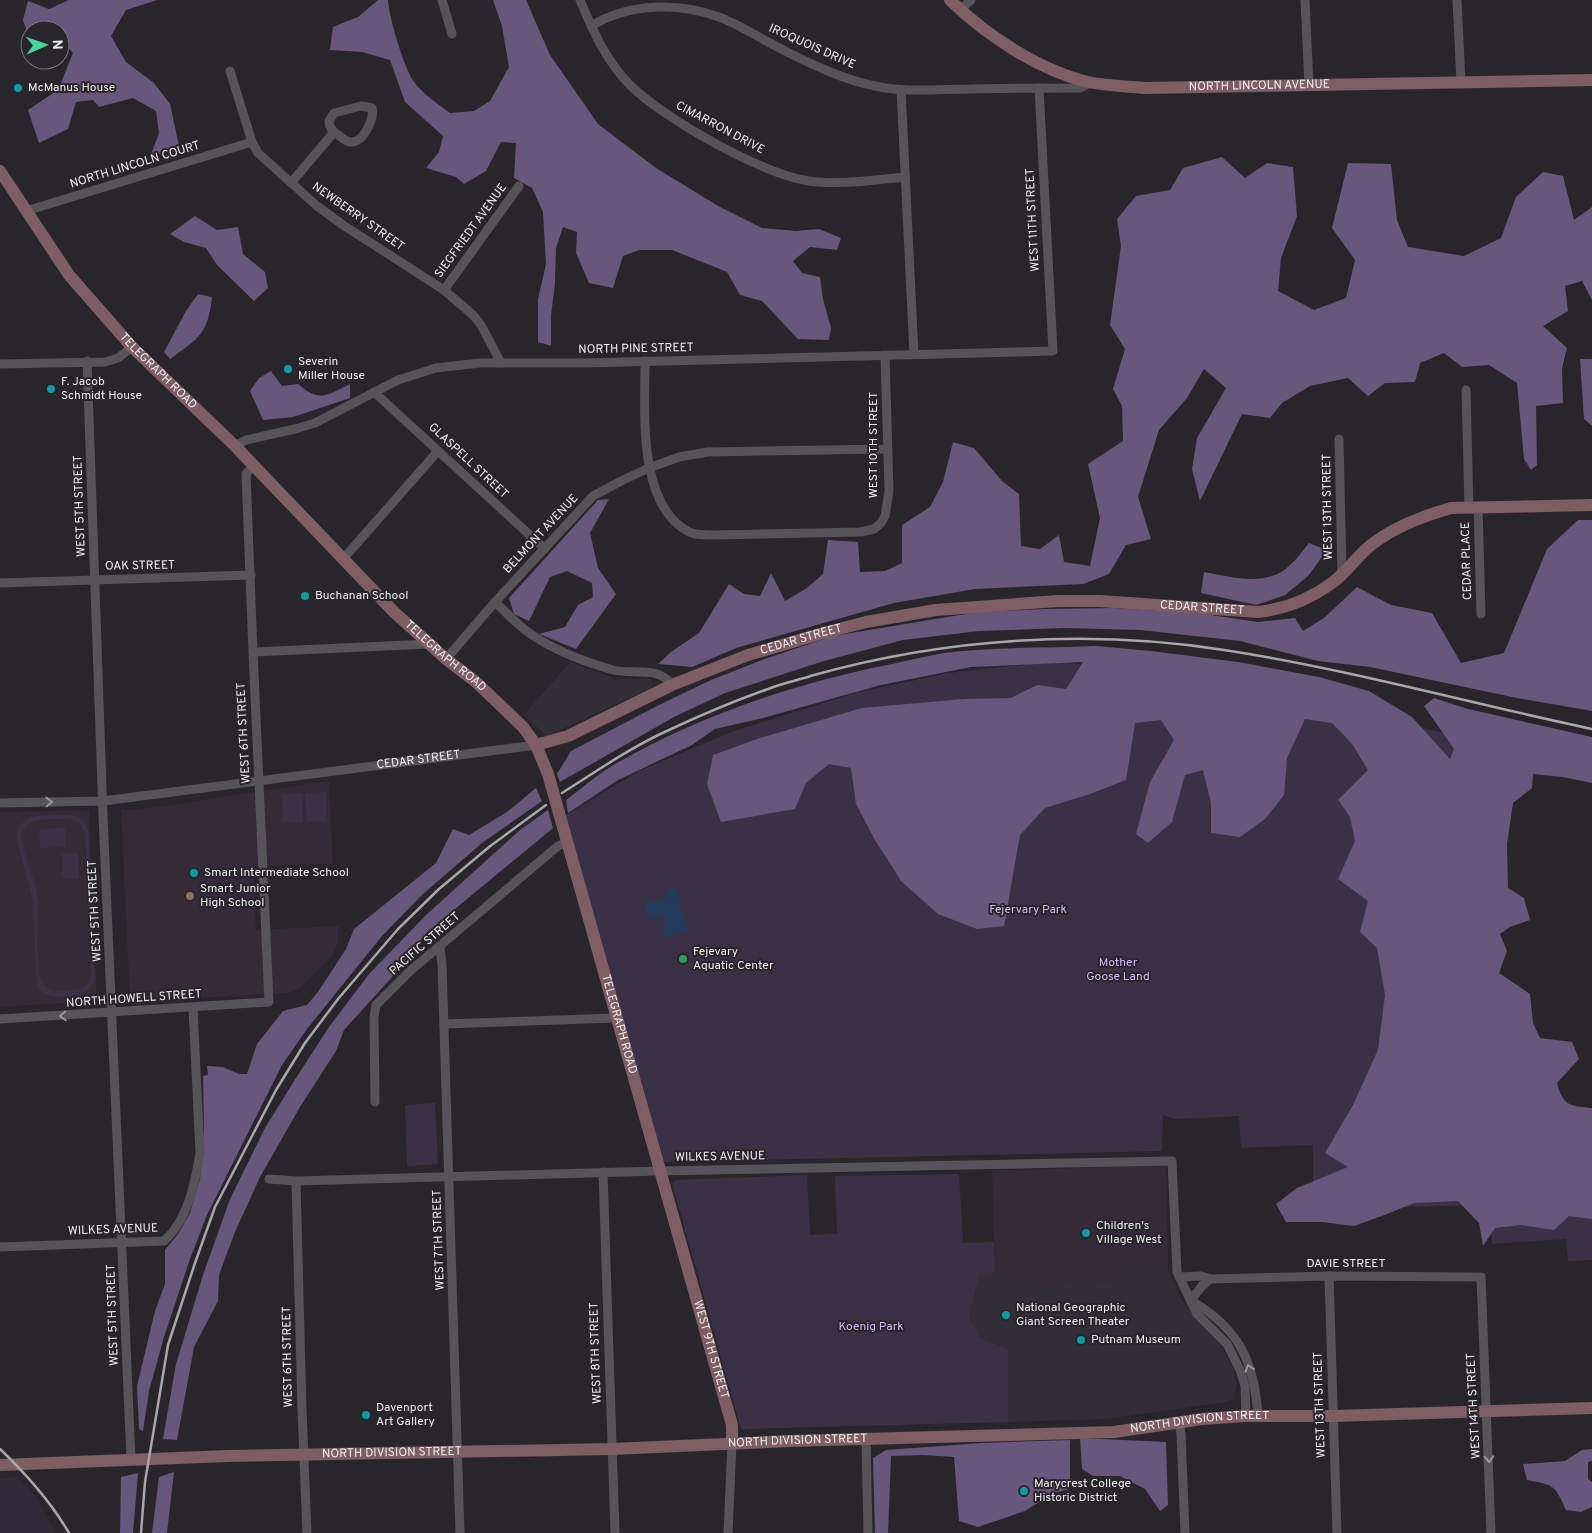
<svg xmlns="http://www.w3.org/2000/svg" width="1592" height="1533" viewBox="0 0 1592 1533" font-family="Overpass,sans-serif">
<rect width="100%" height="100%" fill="#28262a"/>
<!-- built -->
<g fill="#322e38">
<polygon points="570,662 616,679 651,679 653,687 547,736 524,715"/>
<polygon points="1168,1260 1168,1270 1182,1300 1195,1319 1219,1343 1233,1367 1237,1386 1233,1398 1227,1402 1105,1419 1008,1422 1008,1349 979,1337 969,1316 980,1274 995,1272 1042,1283 1119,1280 1125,1261"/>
</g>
<!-- industrial -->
<polygon fill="#302b3b" points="17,1477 36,1497 56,1533 0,1533 0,1478"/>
<!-- education -->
<g fill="#342a38">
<polygon points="329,781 333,864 253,866 256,930 338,926 338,942 332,956 299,989 289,993 130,1002 121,810 137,810"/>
<polygon points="89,810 97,1001 0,1007 0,812"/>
<polygon points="1166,1165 1168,1260 1125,1262 1120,1280 1042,1283 995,1272 992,1171"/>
</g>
<!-- green -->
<g fill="#3b3146" fill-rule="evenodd">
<polygon points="1051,662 1142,669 1235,683 1477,741 1496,1127 1592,1124 1592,1260 1568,1261 1566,1239 1492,1244 1489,1205 1313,1209 1313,1145 1241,1148 1239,1116 1175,1119 1163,1115 1162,1151 663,1162 565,816 639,771 734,731 855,693 948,673"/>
<polygon points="326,792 327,821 307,822 305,793"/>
<polygon points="302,793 303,822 283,823 282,794"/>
<path d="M73,815L84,821L88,831L95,978C93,984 91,988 86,992C76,998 52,999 43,992C39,988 37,983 36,978L33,901L17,840C17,808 51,816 73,815ZM70,819L80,824L85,833L91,976C89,984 83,989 75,990C64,991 50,994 43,984C35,975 38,920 38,905C38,881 23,858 21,834C27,815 54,820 70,819Z"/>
<polygon points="65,828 66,847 40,848 39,829"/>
<polygon points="78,853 79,878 62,878 62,854"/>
<polygon points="435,1103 438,1164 407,1166 405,1105"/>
<polygon points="959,1174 963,1243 994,1242 995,1272 980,1274 969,1316 979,1337 1008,1349 1008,1422 741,1429 672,1183 675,1180 807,1175 810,1235 837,1234 835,1176"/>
</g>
<!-- forest -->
<g fill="#68567c">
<polygon points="69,0 157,0 126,10 111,36 126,62 154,83 170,104 179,146 150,157 159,133 156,111 133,98 99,107 93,100 76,102 68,129 39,143 28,110 58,90 73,53 65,44 60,44 60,30 30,30 30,40 23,20 28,1 49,9"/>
<path d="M378,0H388C389,18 403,63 412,79C421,93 437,103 450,113L474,111L490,101L509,67L502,26L493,0H526L550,55L598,124L656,168L720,207L762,228L796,231L819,229L841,238L837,250L810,247L793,261L802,273L820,277L823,299L831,328L829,340L798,339L762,301L740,295L727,272L672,250H639L623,256L613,288L589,283L576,253L577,232L563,227L556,248L555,283L551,315V346L538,342V299L546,264L543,212L532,188L514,178L516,143L501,142L486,171L464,184L456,177L426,168L439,152L443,136L405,102L390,60L362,52L330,50L333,27L358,17Z"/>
<polygon points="1222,157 1245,178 1267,163 1293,167 1297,216 1281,258 1278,291 1314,310 1346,298 1355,260 1332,228 1348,163 1391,164 1397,220 1408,247 1464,256 1501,238 1516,197 1543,172 1563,176 1574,220 1592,207 1592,300 1582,281 1565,286 1568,311 1543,326 1567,348 1562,368 1563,403 1536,406 1537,465 1531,470 1524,459 1517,383 1489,365 1462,367 1444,353 1420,363 1415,382 1385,383 1368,396 1348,378 1310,386 1282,403 1270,418 1242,414 1200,501 1192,469 1197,438 1226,388 1204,369 1187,398 1159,430 1138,497 1151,539 1126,545 1109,574 1083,584 975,589 894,603 736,648 692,667 658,664 671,652 699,633 729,584 744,594 760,596 771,573 785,601 807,588 823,574 828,540 858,542 860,572 885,571 902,563 902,525 930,507 943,482 953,442 974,448 1002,481 1019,494 1021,546 1040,549 1059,535 1064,562 1090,566 1100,518 1088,464 1123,441 1122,406 1113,389 1125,349 1110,325 1121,246 1117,219 1136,196 1170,190 1183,168"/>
<polygon points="195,216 217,230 238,227 243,254 265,272 268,288 254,301 217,265 206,248 184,242 170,234"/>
<path d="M198,294L212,297C208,334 199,338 170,359L164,352L186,311Z"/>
<polygon points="1580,359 1592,359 1592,425 1591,425 1584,419"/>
<path d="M271,371L282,386L298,384C319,403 328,395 350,384V398L293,417L263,420L250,391L259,378Z"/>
<polygon points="609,499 590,533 598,568 616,594 576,649 539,634 565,627 578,605 593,597 592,583 567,571 550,577 529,621 514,614 509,598 598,500"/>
<polygon points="1578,520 1592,520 1592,711 1517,698 1370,667 1318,661 1240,641 1140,630 1065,628 979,631 903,640 824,661 725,693 674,717 560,782 557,774 571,751 659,705 711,680 762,660 833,636 978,612 1046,609 1113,608 1204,614 1258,622 1295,618 1303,631 1324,618 1357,587 1391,605 1432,613 1461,663 1504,653 1547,549"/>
<path d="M1309,543L1327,550L1308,576L1285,595L1256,605L1201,593L1204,572C1232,577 1269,588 1291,564C1298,558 1303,550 1309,543Z"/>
<path d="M1096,646L1151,651L1238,662L1319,677L1369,691L1412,717L1450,759L1454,749L1424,706L1434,698L1468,709L1592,737V783L1563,777L1533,774L1532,788L1513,803L1507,844L1508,888L1524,898L1530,920L1510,927L1500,934L1507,951L1499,973L1530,994L1533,1023L1540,1038L1572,1042L1579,1059L1557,1083C1563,1106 1570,1106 1592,1108V1219L1569,1216L1554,1230L1521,1225L1495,1228L1483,1246L1479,1223L1458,1201L1414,1203L1382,1216L1354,1226L1322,1222H1286L1276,1204L1297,1188L1348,1167L1325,1153L1353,1105L1378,1050L1385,995L1377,948L1360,932L1368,901L1338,879L1355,841L1350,817L1338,800L1368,770L1352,744L1332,723L1305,719L1287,758L1284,795L1265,819L1240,837L1211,833V803L1203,770L1185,775L1172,822L1148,843L1136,834L1150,782L1174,740L1161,720L1135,723L1126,780L1090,794L1045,808L1020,835L1004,926L977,929L938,914L901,881L875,840L856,804L851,768L829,764L806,783L795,809L721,822L707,784L713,755L760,738L862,708L963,699L1011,698L1037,685L1066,689L1083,662L971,667L881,685L763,718L715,729L692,745L618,780L568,813L566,800C582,788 598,774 615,764C700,715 796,683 892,664C909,660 927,656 944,653C993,647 1046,648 1096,646Z"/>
<polygon points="536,788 542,801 482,843 423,894 382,936 307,1029 282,1065 207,1215 190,1259 164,1337 149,1391 143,1431 139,1429 137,1386 155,1311 165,1284 165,1250 178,1234 190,1213 200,1179 204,1129 203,1076 208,1075 207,1066 223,1067 239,1074 247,1074 257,1044 283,1011 307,1005 318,992 346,949 354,929 436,863 453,829 469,835 507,812"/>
<polygon points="548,810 553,828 427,932 393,976 344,1030 336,1051 300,1107 260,1177 235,1232 219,1275 218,1301 194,1347 177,1440 163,1439 176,1364 203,1275 230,1199 265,1128 294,1081 329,1027 369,974 426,915 520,830"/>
<polygon points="1080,1438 1166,1442 1168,1505 1160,1511 1145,1489 1120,1476 1093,1476 1082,1469"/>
<polygon points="1070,1440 1070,1489 1054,1493 1025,1511 978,1527 959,1521 954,1457 923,1455 891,1456 888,1533 875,1533 873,1458 886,1450 982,1443"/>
<path d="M1592,1449V1461L1588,1462V1479L1592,1482V1507L1581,1512L1566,1510C1555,1485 1554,1485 1527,1480L1523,1464L1565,1461L1582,1450Z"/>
<polygon points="174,1472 167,1533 152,1533 159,1477"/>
<polygon points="138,1473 133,1533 120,1533 121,1477"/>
</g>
<!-- water -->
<polygon fill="#253b5b" points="677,887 681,913 689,928 678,935 661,936 666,916 648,919 645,903 667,899 665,891"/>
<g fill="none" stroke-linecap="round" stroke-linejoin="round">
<!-- street -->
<g stroke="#565459" stroke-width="9">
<polyline points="442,0 452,34"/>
<path d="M580,0C593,31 606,61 630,85C664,119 769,179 818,182C847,184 877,180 905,177"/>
<polyline points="1305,0 1309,85"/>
<polyline points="1457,0 1461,82"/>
<polyline points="960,10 971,0"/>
<path d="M591,26C629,3 678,2 719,17C743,26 764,41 787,52C815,66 845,80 875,86C906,93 939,89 970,89C1007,88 1044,88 1080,88L1090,83"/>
<polyline points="230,71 252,142 258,153 317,206 343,225 444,290 473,315 481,325 501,363"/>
<polyline points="901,90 914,354"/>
<path d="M361,106L372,108C375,118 363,143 351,142C346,142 341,137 337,134C332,131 329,127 329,121L334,113Z"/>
<polyline points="291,183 334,132"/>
<polyline points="26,211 252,142"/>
<polyline points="444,290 519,186"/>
<polyline points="87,361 103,815 131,1459"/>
<path d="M645,361C645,410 637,505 689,532C695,535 705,535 712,535L860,532L874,529L881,523L885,516L889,491L885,355"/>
<polyline points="0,364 105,362 118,358 132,347"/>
<polyline points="1466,390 1469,508"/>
<polyline points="374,392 545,549"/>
<polyline points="1339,439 1342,574"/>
<polyline points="235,446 246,440 295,429 315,423 398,380 436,368 480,363 584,363 1053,351 1039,88"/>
<polyline points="1478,507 1481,614"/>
<polyline points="344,558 438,451"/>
<polyline points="0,583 251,575"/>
<path d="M495,602C507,613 518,626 532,635C556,651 585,662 613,670C633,675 658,665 672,685"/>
<polyline points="253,652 429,644"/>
<polyline points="446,659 495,602 593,496 623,480 649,468 679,457 708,452 887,449"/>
<path id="s1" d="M0,803L103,801L536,745"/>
<polyline points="440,947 442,965 460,1533"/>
<polyline points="0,1019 269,1002 253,652 246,474 253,466"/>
<polyline points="444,1024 616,1018"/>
<polyline points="375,1102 374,1017 376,1005 410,971 558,846 567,842"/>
<polyline points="603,1172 615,1533"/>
<polyline points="269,1179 296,1181 659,1171 1172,1161 1177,1272 1197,1314 1227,1344 1240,1370 1245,1386 1246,1416"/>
<polyline points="296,1181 302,1410 307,1533"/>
<path d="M0,1247L164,1241C188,1220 195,1183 200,1153L193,1008"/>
<polyline points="1329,1276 1337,1533"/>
<polyline points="1179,1277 1201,1276 1210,1279 1329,1276 1481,1277 1491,1533"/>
<polyline points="1191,1300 1202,1286 1210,1279"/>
<path d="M1192,1301C1239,1329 1254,1361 1258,1415"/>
<polyline points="1179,1422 1181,1434 1185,1533"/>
<polyline points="866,1439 868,1533"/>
<polyline points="728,1533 732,1443"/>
</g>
<!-- secondary -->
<g stroke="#7f5d65" stroke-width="12">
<path id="s2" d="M950,0C986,35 1038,70 1088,82C1106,86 1127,86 1145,88L1592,80"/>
<path id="s3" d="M0,171L69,275L132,347L235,446L394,612L446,659L476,682L523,727L536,745L548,774L732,1425V1443"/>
<path id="s4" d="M536,745L568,736L672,685L748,655L820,634L866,622L936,610L1058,601H1100L1258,612C1286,609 1310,599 1332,583C1347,572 1357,556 1371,545C1394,527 1423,516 1451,508L1592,505"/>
<path id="s5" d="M0,1465L228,1456L612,1449L790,1441L1114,1432L1202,1419L1246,1416H1333L1592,1408"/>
</g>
<!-- rail -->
<g stroke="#a9a7aa" stroke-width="2.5">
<path d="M562,793C597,771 631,747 669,730C701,715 734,701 768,689C783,683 799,680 814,675C947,638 1088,629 1224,650C1348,669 1469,703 1592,729"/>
<path d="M0,1449C26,1474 51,1502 69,1533"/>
<polyline points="141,1533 145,1482 168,1345 195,1263 215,1207 276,1090 305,1043 338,999 398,929 439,889 489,847 546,805"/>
</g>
</g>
<!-- one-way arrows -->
<defs><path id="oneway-chevron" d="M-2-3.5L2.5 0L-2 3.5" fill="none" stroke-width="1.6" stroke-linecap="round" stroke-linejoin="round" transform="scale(1.25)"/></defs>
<g stroke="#9b999d">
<use href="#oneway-chevron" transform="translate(49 802) rotate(-1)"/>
<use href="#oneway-chevron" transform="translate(63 1016) rotate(177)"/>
<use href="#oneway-chevron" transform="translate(1249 1368) rotate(-107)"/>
<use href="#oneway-chevron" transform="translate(1489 1459) rotate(88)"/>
</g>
<!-- markers -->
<g fill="#0f9aa8" stroke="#28262a" stroke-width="2">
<circle cx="18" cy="88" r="5"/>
<circle cx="288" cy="369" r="5"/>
<circle cx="51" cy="389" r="5"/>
<circle cx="305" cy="596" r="5"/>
<circle cx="194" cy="873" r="5"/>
<circle cx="1086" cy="1233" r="5"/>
<circle cx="1006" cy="1315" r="5"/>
<circle cx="1081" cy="1340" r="5"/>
<circle cx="366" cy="1415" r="5"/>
<circle cx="1024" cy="1491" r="5"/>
</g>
<circle fill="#8d6e63" stroke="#28262a" stroke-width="2" cx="190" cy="896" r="5"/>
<circle fill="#2e9e5b" stroke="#28262a" stroke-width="2" cx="683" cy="959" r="5"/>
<g text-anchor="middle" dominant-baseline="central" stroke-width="4" stroke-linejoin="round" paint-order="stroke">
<!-- street labels -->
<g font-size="12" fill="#efedf0" stroke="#28262a">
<text transform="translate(812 47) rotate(24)">IROQUOIS DRIVE</text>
<text stroke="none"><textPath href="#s2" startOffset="334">NORTH LINCOLN AVENUE</textPath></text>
<text transform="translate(720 128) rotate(28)">CIMARRON DRIVE</text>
<text transform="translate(135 165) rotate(-17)">NORTH LINCOLN COURT</text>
<text transform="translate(358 217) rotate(35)">NEWBERRY STREET</text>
<text transform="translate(1033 220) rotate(-93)">WEST 11TH STREET</text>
<text transform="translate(471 231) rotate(-54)">SIEGFRIEDT AVENUE</text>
<text transform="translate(636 349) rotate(-1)">NORTH PINE STREET</text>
<text stroke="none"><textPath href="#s3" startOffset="256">TELEGRAPH ROAD</textPath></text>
<text transform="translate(874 445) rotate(-90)">WEST 10TH STREET</text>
<text transform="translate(468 461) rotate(43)">GLASPELL STREET</text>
<text transform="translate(80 506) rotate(-92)">WEST 5TH STREET</text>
<text transform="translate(1328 507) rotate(-91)">WEST 13TH STREET</text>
<text transform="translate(541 534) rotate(-47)">BELMONT AVENUE</text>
<text transform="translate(1467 561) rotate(-92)">CEDAR PLACE</text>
<text transform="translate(140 566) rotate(-1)">OAK STREET</text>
<text stroke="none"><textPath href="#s4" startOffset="691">CEDAR STREET</textPath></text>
<text stroke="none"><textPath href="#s4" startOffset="286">CEDAR STREET</textPath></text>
<text stroke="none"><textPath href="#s3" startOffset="661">TELEGRAPH ROAD</textPath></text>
<text transform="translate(244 733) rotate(-93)">WEST 6TH STREET</text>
<text stroke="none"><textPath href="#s1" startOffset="421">CEDAR STREET</textPath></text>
<text transform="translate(95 911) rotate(-93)">WEST 5TH STREET</text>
<text transform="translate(425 944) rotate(-41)">PACIFIC STREET</text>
<text transform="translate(134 999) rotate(-4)">NORTH HOWELL STREET</text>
<text stroke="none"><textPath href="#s3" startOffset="1080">TELEGRAPH ROAD</textPath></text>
<text transform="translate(720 1157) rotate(-1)">WILKES AVENUE</text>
<text transform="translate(113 1230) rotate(-2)">WILKES AVENUE</text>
<text transform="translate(439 1240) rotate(-92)">WEST 7TH STREET</text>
<text x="1346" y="1264">DAVIE STREET</text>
<text transform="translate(113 1315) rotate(-92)">WEST 5TH STREET</text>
<text stroke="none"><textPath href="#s3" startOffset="1418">WEST 9TH STREET</textPath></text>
<text transform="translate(596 1353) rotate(-92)">WEST 8TH STREET</text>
<text transform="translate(288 1357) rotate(-91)">WEST 6TH STREET</text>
<text transform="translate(1320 1405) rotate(-92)">WEST 13TH STREET</text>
<text transform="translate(1474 1406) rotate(-93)">WEST 14TH STREET</text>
<text stroke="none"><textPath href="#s5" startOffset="1201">NORTH DIVISION STREET</textPath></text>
<text stroke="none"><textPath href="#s5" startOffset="798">NORTH DIVISION STREET</textPath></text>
<text stroke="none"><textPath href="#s5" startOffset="392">NORTH DIVISION STREET</textPath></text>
</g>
<!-- poi labels -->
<g font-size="12" fill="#efedf0" stroke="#28262a" text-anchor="start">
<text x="28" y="88">McManus House</text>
<text x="298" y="362">Severin<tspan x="298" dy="14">Miller House</tspan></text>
<text x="61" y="382">F. Jacob<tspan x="61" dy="14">Schmidt House</tspan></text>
<text x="315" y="596">Buchanan School</text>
<text x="204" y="873">Smart Intermediate School</text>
<text x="200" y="889">Smart Junior<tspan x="200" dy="14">High School</tspan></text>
<text x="693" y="952">Fejevary<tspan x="693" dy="14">Aquatic Center</tspan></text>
<text x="1096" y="1226">Children's<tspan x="1096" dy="14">Village West</tspan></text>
<text x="1016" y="1308">National Geographic<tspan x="1016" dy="14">Giant Screen Theater</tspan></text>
<text x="1091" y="1340">Putnam Museum</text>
<text x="376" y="1408">Davenport<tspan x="376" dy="14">Art Gallery</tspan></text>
<text x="1034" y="1484">Marycrest College<tspan x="1034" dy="14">Historic District</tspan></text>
</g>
<!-- park labels -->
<g font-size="12" fill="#d6b9f9" stroke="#28262a">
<text x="1028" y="910">Fejervary Park</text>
<text x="1118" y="963">Mother<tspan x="1118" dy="14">Goose Land</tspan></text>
<text x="871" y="1327">Koenig Park</text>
</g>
</g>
<!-- north arrow -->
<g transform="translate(45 45) rotate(88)"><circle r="24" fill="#28262a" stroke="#787679"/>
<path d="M0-4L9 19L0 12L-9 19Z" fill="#49d49c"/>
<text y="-8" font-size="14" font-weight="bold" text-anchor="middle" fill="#efedf0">N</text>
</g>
</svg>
